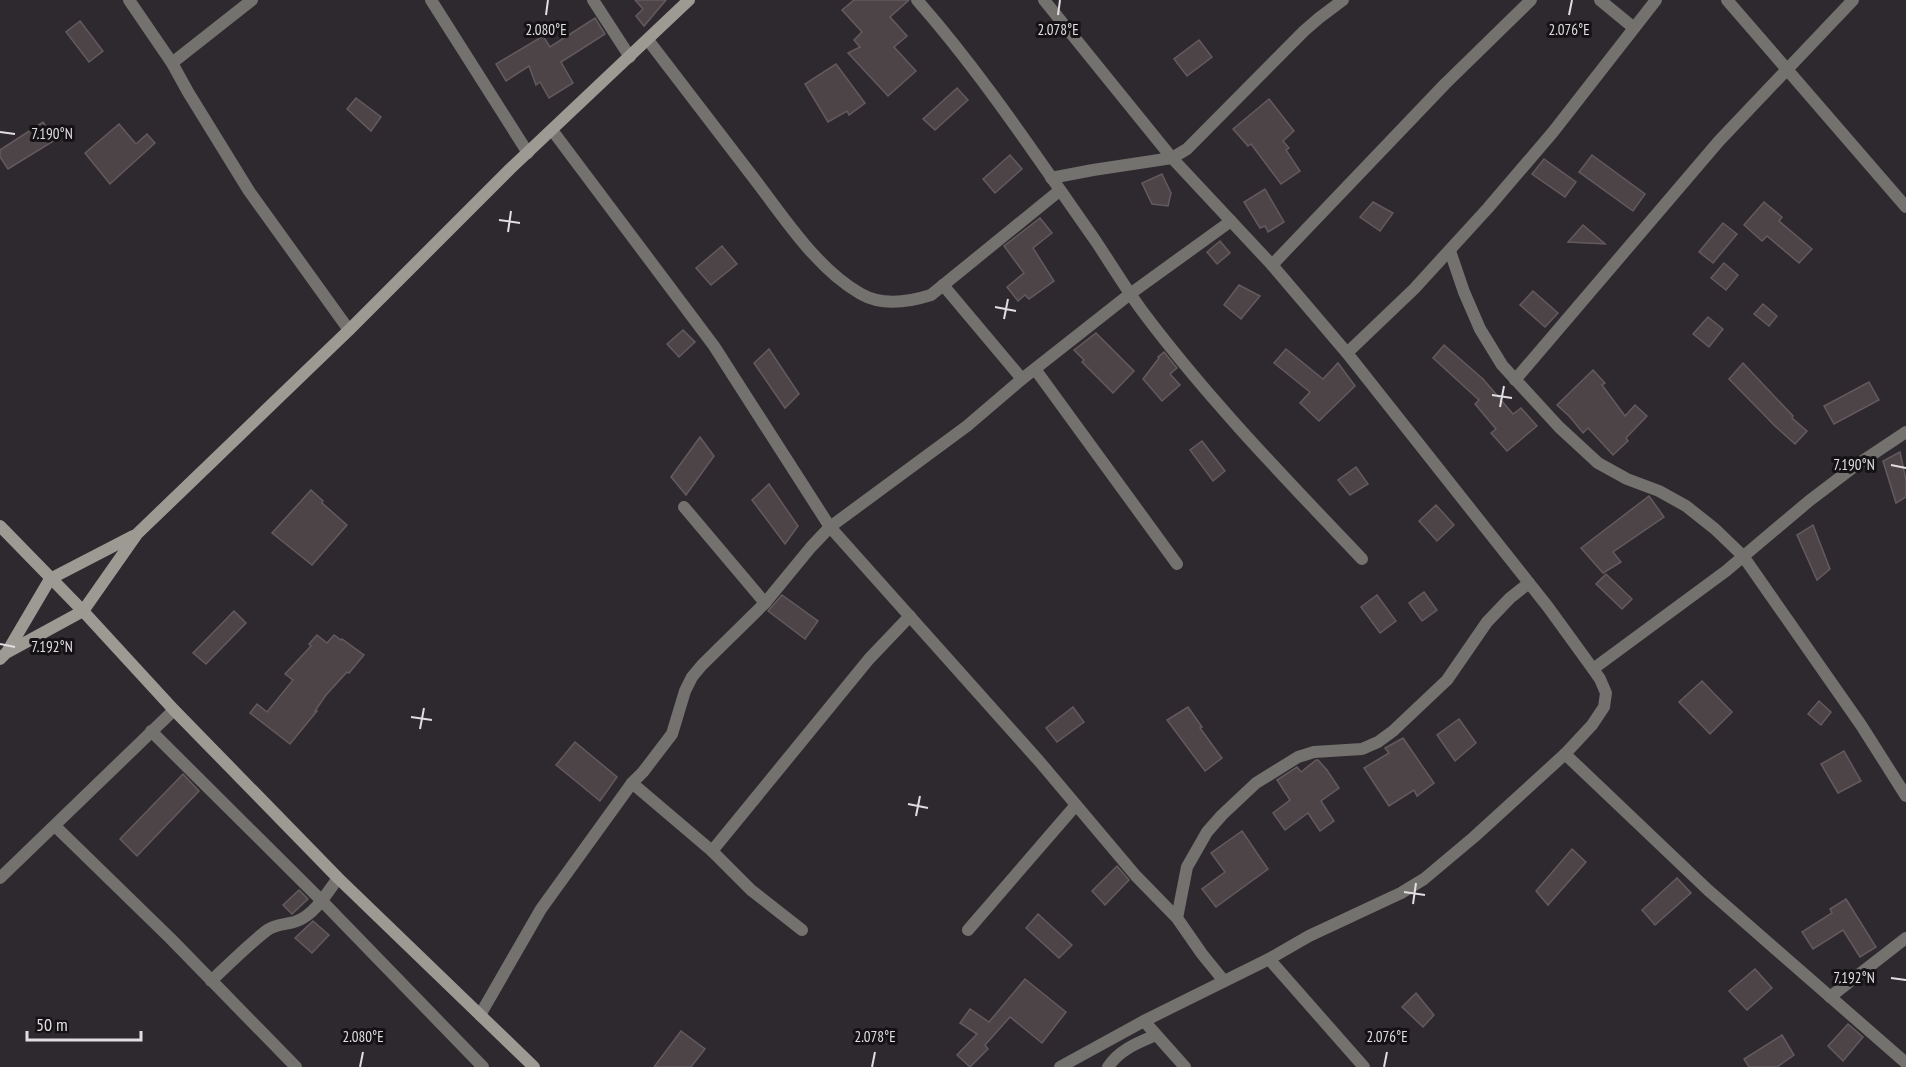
<svg xmlns="http://www.w3.org/2000/svg" width="1906" height="1067" viewBox="0 0 1906 1067" font-family="'PT Sans Narrow',sans-serif">
<rect width="100%" height="100%" fill="#2e292f"/>
<!-- building -->
<g fill="#4d4447" stroke="#645a5d" stroke-width="1.5">
<polygon points="635,0 666,0 644,26 636,16 643,9"/>
<polygon points="854,0 909,0 890,17 907,36 894,47 916,71 888,96 848,53 860,47 854,40 862,32 842,10"/>
<polygon points="595,18 605,34 561,62 573,83 549,98 540,82 536,85 529,66 506,81 496,64 543,36 550,47"/>
<polygon points="80,21 103,51 89,62 66,32"/>
<polygon points="1199,40 1212,57 1187,76 1174,59"/>
<polygon points="836,64 865,103 849,115 847,111 828,122 805,84"/>
<polygon points="957,88 968,100 935,130 923,119"/>
<polygon points="356,98 381,117 371,131 347,109"/>
<polygon points="1269,99 1294,131 1283,141 1289,148 1286,150 1300,171 1281,184 1251,144 1248,146 1233,129"/>
<polygon points="43,122 55,140 8,169 0,157 0,150"/>
<polygon points="119,124 136,144 147,134 155,143 110,184 85,153"/>
<polygon points="1010,155 1022,169 995,193 983,179"/>
<polygon points="1592,155 1645,194 1633,211 1579,172"/>
<polygon points="1544,159 1576,182 1565,197 1532,174"/>
<polygon points="1162,174 1171,193 1168,206 1152,204 1142,183"/>
<polygon points="1265,189 1284,222 1268,232 1265,226 1260,228 1244,202"/>
<polygon points="1373,202 1393,213 1380,231 1360,217"/>
<polygon points="1764,202 1782,217 1779,221 1812,249 1799,263 1767,236 1762,241 1744,225"/>
<polygon points="1040,218 1052,233 1033,248 1054,281 1029,299 1025,295 1018,301 1007,287 1024,273 1004,246"/>
<polygon points="1723,223 1737,234 1713,263 1699,252"/>
<polygon points="1583,225 1605,244 1568,242"/>
<polygon points="1220,241 1230,253 1217,264 1207,252"/>
<polygon points="722,246 737,264 711,285 696,268"/>
<polygon points="1724,263 1738,275 1726,290 1711,278"/>
<polygon points="1239,285 1260,296 1241,319 1224,305"/>
<polygon points="1533,291 1558,313 1545,327 1520,305"/>
<polygon points="1763,304 1777,316 1769,326 1754,314"/>
<polygon points="1708,317 1723,329 1709,347 1693,334"/>
<polygon points="683,330 695,342 679,357 667,344"/>
<polygon points="1096,333 1134,371 1113,393 1082,362 1084,360 1074,350"/>
<polygon points="1444,345 1483,379 1513,414 1521,408 1537,426 1507,451 1491,433 1496,429 1475,404 1479,400 1433,358"/>
<polygon points="769,349 799,394 785,408 754,363"/>
<polygon points="1286,349 1323,379 1338,363 1355,386 1319,421 1300,403 1310,392 1274,363"/>
<polygon points="1164,352 1177,368 1170,374 1180,385 1162,401 1143,379 1159,358 1158,357"/>
<polygon points="1743,363 1793,416 1792,418 1807,431 1795,444 1775,426 1729,379"/>
<polygon points="1593,370 1605,383 1602,385 1625,416 1635,405 1647,416 1626,438 1628,441 1613,455 1588,428 1583,433 1570,417 1557,405"/>
<polygon points="1869,382 1879,400 1834,424 1824,406"/>
<polygon points="700,437 714,456 686,495 671,477"/>
<polygon points="1202,441 1225,471 1213,481 1190,450"/>
<polygon points="1900,452 1906,480 1906,497 1896,503 1883,461"/>
<polygon points="1356,467 1368,484 1350,495 1338,480"/>
<polygon points="769,484 798,526 785,544 752,500"/>
<polygon points="311,490 323,501 322,503 347,525 312,565 272,533"/>
<polygon points="1649,496 1664,517 1613,552 1621,562 1603,573 1581,548"/>
<polygon points="1436,505 1454,525 1437,541 1419,521"/>
<polygon points="1813,525 1830,569 1817,580 1797,535"/>
<polygon points="1606,574 1632,599 1622,609 1596,584"/>
<polygon points="1424,592 1437,610 1422,621 1409,603"/>
<polygon points="782,595 818,621 805,639 768,611"/>
<polygon points="1377,595 1396,621 1380,633 1361,607"/>
<polygon points="234,611 246,623 206,664 193,653"/>
<polygon points="317,635 327,643 334,635 341,640 342,639 364,655 349,673 347,672 326,695 315,711 317,711 290,744 250,713 257,704 267,712 293,680 285,674 311,646 309,644"/>
<polygon points="1702,681 1732,712 1710,734 1679,702"/>
<polygon points="1819,701 1831,712 1821,725 1808,714"/>
<polygon points="1073,707 1084,722 1057,742 1046,728"/>
<polygon points="1188,707 1202,727 1200,728 1222,758 1205,771 1167,720"/>
<polygon points="1459,719 1476,743 1455,761 1437,735"/>
<polygon points="1403,738 1434,783 1417,796 1414,790 1389,806 1364,768 1389,753 1385,748"/>
<polygon points="575,742 617,777 600,801 556,765"/>
<polygon points="1844,751 1861,781 1838,793 1821,764"/>
<polygon points="1316,760 1318,760 1327,770 1339,788 1321,801 1334,821 1320,831 1308,813 1285,830 1273,813 1290,800 1277,780 1297,767 1301,772"/>
<polygon points="183,774 199,791 137,856 120,839"/>
<polygon points="1242,831 1268,869 1216,907 1202,889 1225,872 1211,853"/>
<polygon points="1572,849 1586,862 1548,905 1536,891"/>
<polygon points="1117,866 1129,880 1105,905 1092,891"/>
<polygon points="1677,878 1691,893 1655,925 1642,910"/>
<polygon points="299,890 308,899 292,914 283,905"/>
<polygon points="1846,899 1876,947 1860,957 1843,930 1813,949 1802,932 1832,913 1830,909"/>
<polygon points="1038,914 1072,945 1059,958 1026,928"/>
<polygon points="313,921 329,935 312,953 295,938"/>
<polygon points="1755,969 1772,988 1747,1010 1729,991"/>
<polygon points="1025,979 1066,1012 1042,1043 1010,1017 985,1045 988,1049 970,1067 957,1055 977,1034 960,1023 970,1009 989,1022"/>
<polygon points="1416,993 1434,1015 1423,1027 1402,1007"/>
<polygon points="1848,1024 1863,1037 1843,1061 1828,1046"/>
<polygon points="681,1031 705,1049 691,1067 654,1067"/>
<polygon points="1782,1035 1794,1055 1777,1067 1749,1067 1744,1059"/>
</g>
<g fill="none" stroke-linecap="round" stroke-linejoin="round">
<!-- minor -->
<g stroke="#74726e" stroke-width="12">
<polyline points="129,0 172,63 188,92 249,191 349,330"/>
<polyline points="431,0 528,153"/>
<polyline points="593,0 630,57"/>
<path d="M917,0C983,75 1038,159 1095,240C1111,264 1126,289 1143,312C1209,400 1286,479 1362,559"/>
<polyline points="1044,0 1172,158 1272,265 1347,353 1548,607 1593,669 1600,679 1606,693 1604,707 1592,725 1565,754 1474,837 1424,879 1401,893 1309,936 1269,959 1144,1021 1060,1067"/>
<polyline points="1600,0 1634,28"/>
<polyline points="1727,0 1906,207"/>
<path d="M648,40C684,87 720,134 756,181C785,219 818,270 861,294C882,306 909,302 931,295L1059,191"/>
<polyline points="172,63 252,0"/>
<polyline points="552,130 714,346 830,527 1039,761 1136,876 1177,918 1202,954 1224,981"/>
<polyline points="1051,178 1093,170 1172,158 1187,149 1304,31 1319,18 1343,0"/>
<polyline points="1450,251 1464,292 1480,329 1502,365 1559,427 1598,463 1627,479 1659,491 1686,506 1715,529 1743,556 1861,725 1906,796"/>
<polyline points="1272,265 1445,84 1531,0"/>
<polyline points="943,285 1022,379"/>
<polyline points="1347,353 1414,289 1488,208 1553,132 1656,0"/>
<polyline points="1035,369 1177,564"/>
<polyline points="1515,380 1719,141 1853,0"/>
<polyline points="684,507 765,603"/>
<polyline points="1593,669 1726,571 1809,501 1855,466 1906,432"/>
<polyline points="151,731 321,900 483,1067"/>
<polyline points="1565,754 1708,890 1906,1063"/>
<polyline points="632,783 712,851 751,890 802,930"/>
<polyline points="55,826 171,939 296,1067"/>
<polyline points="712,851 869,659 910,616"/>
<polyline points="0,878 174,710"/>
<polyline points="1177,918 1187,867 1207,832 1222,815 1256,783 1298,757 1314,752 1362,749 1378,742 1393,731 1447,680 1487,622 1510,598 1529,583"/>
<polyline points="968,930 1076,805"/>
<polyline points="1269,959 1364,1067"/>
<path d="M211,981C229,964 247,946 266,931C276,923 287,925 297,921C315,914 327,893 338,878"/>
<polyline points="1830,997 1906,938"/>
<polyline points="480,1015 541,909 632,783 643,772 672,734 685,691 692,677 702,665 765,603 811,547 830,527 967,426 1022,379 1130,294 1231,221"/>
<polyline points="1144,1021 1185,1067"/>
<path d="M1108,1067C1119,1050 1137,1043 1156,1035"/>
</g>
<!-- secondary -->
<g stroke="#9d9a94" stroke-width="12">
<polyline points="0,526 83,611 174,710 338,878 534,1067"/>
<polyline points="7,652 50,579 133,536"/>
<polyline points="0,659 6,653 83,611 137,534 349,330 510,169 689,0"/>
</g>
</g>
<!-- ticks -->
<path fill="none" stroke="#e1dee2" stroke-width="2" d="M546,15L548,0M1058,15L1060,0M1569,15L1572,0M0,132L15,134M499,220L520,223M508,232L511,211M995,307L1016,311M1004,319L1008,299M1492,395L1512,398M1500,407L1504,386M1891,465L1906,468M0,644L15,647M411,717L432,720M420,729L424,708M908,804L928,808M916,816L920,796M1404,892L1425,895M1413,904L1416,883M1891,978L1906,980M360,1067L363,1052M872,1067L875,1052M1384,1067L1387,1052"/>
<g font-size="15" text-anchor="middle" fill="#e1dee2" stroke="#151215" stroke-width="6" stroke-linejoin="round" paint-order="stroke">
<text x="546" y="35">2.080°E</text>
<text x="1058" y="35">2.078°E</text>
<text x="1569" y="35">2.076°E</text>
<text x="52" y="139">7.190°N</text>
<text x="1854" y="470">7.190°N</text>
<text x="52" y="652">7.192°N</text>
<text x="1854" y="983">7.192°N</text>
<text x="363" y="1042">2.080°E</text>
<text x="875" y="1042">2.078°E</text>
<text x="1387" y="1042">2.076°E</text>
</g>
<!-- scale -->
<path d="M27 1031v9h114v-9" fill="none" stroke="#e1dee2" stroke-width="3"/>
<text x="36" y="1031" font-size="18" fill="#e1dee2" stroke="#151215" stroke-width="4.5" paint-order="stroke">50 m</text>
</svg>
